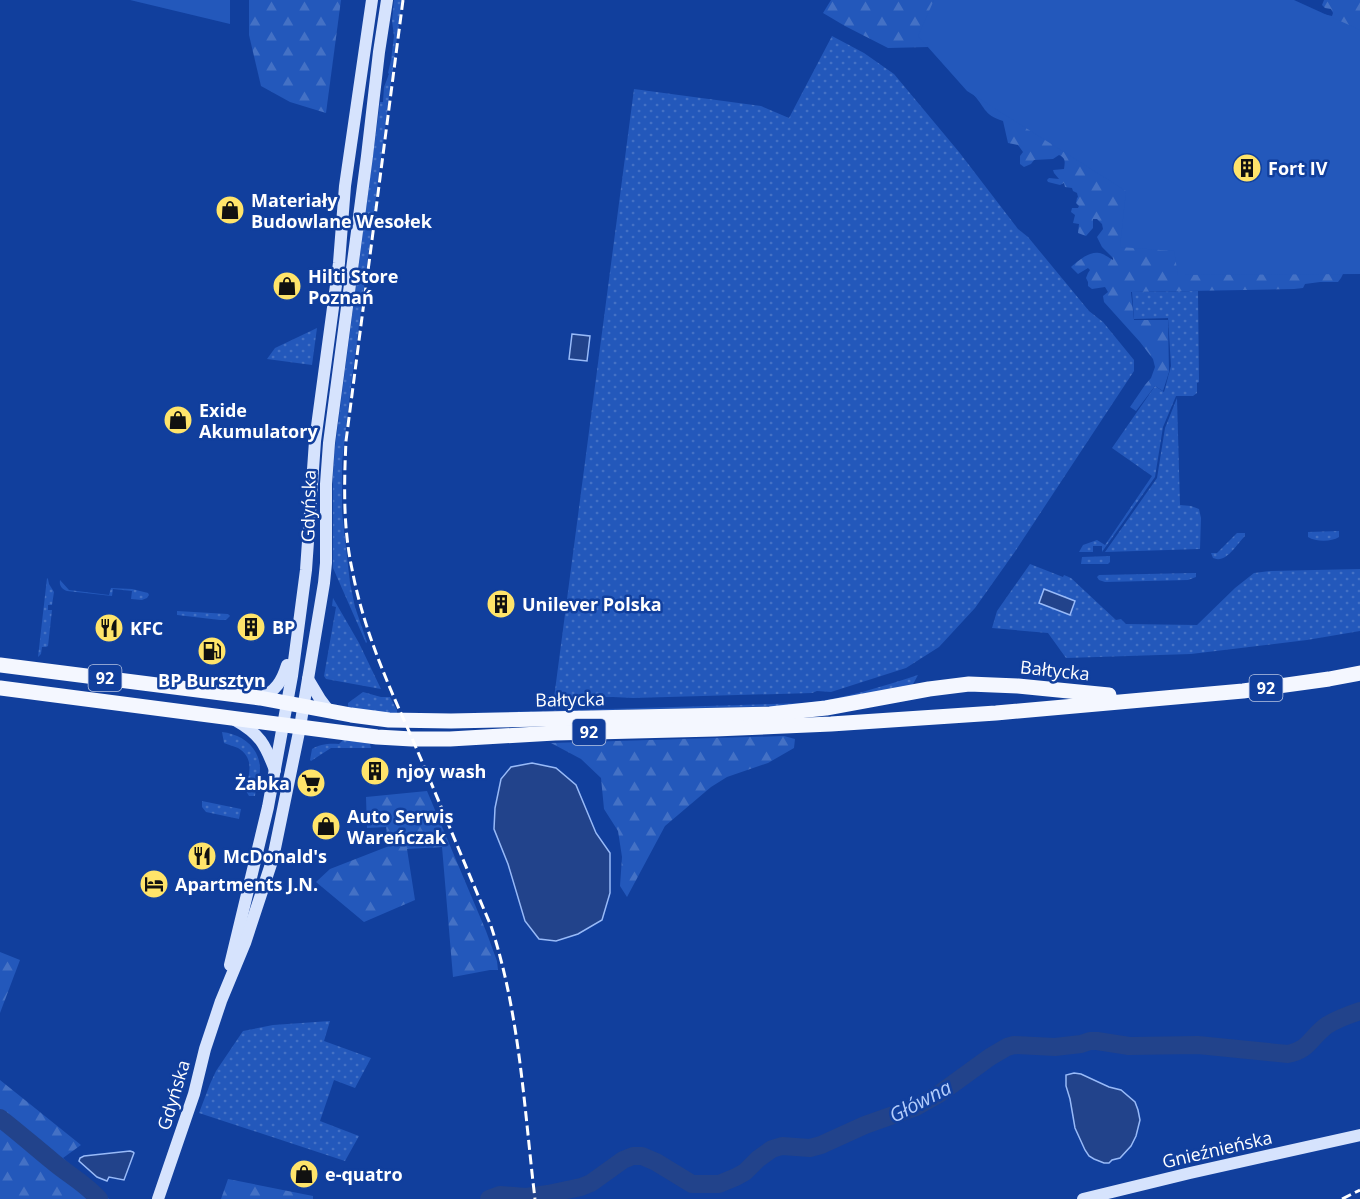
<svg xmlns="http://www.w3.org/2000/svg" width="1360" height="1199" viewBox="0 0 1360 1199" font-family="'Open Sans',sans-serif">
<defs>
<pattern id="grass-dots" width="8" height="8" patternUnits="userSpaceOnUse" patternTransform="scale(1.5)"><rect width="8" height="8" fill="#2358bb"/><path d="M2 2h.1M6 6h.1" fill="none" stroke="#4471c5" stroke-width="1.8" stroke-linecap="round"/></pattern>
<pattern id="forest-firs" width="22" height="20" patternUnits="userSpaceOnUse" patternTransform="scale(1.5)"><rect width="22" height="20" fill="#2358bb"/><path d="M5 1l3.5 6h-7zM16 11l3.5 6h-7z" fill="#4471c5"/></pattern>
</defs>
<rect width="100%" height="100%" fill="#113f9d"/>
<!-- grass -->
<g fill="url(#grass-dots)">
<polygon points="394,0 402,0 351,386 342,462 342,512 350,583 355,607 367,642 366,643 333,568 333,475 335,447 380,102 383,102 384,87 389,74 388,73 391,60 394,36 392,21"/>
<polygon points="832,36 864,53 894,74 959,152 1018,229 1028,237 1089,311 1103,322 1134,360 1134,371 1014,553 975,608 939,647 906,668 831,692 817,691 812,693 633,698 613,697 554,698 634,89 761,106 789,118"/>
<polygon points="1198,291 1199,382 1197,383 1197,393 1193,396 1176,396 1163,427 1155,477 1102,552 1102,546 1093,546 1093,552 1079,552 1083,545 1097,540 1105,545 1152,476 1112,448 1155,386 1164,392 1171,366 1168,318 1134,319 1132,292"/>
<polygon points="317,328 312,365 267,359 275,348"/>
<polygon points="1177,398 1180,505 1191,506 1199,509 1201,518 1200,549 1105,552 1157,478 1165,428"/>
<path d="M1339,531V537C1331,542 1316,542 1308,537V532Z"/>
<path d="M1237,533H1245V536C1236,545 1226,564 1213,558L1211,553H1217Z"/>
<polygon points="1110,556 1110,562 1108,564 1081,564 1082,557"/>
<polygon points="1030,564 1063,577 1064,575 1071,578 1116,620 1121,619 1126,624 1197,625 1235,588 1254,573 1270,571 1360,569 1360,631 1307,640 1191,654 1066,658 1048,633 992,628 997,611"/>
<polygon points="1193,573 1196,573 1196,577 1188,580 1105,582 1099,580 1097,577 1099,575"/>
<polygon points="47,578 48,579 49,584 54,592 52,605 48,605 48,610 52,610 48,646 46,647 42,647 41,654 38,657"/>
<path d="M60,580L69,590L109,595L111,588L132,589L148,593L149,595L147,598L142,600L131,599L132,591L113,589L112,596L67,591C62,589 59,586 60,580Z"/>
<polygon points="333,598 359,643 381,689 326,679 324,676 336,607 332,606"/>
<polygon points="177,611 228,614 230,616 226,620 220,620 177,615"/>
<path d="M918,675L912,686L846,699L790,706L472,713L807,703C846,698 881,687 918,675Z"/>
<polygon points="363,692 381,697 390,697 397,710 397,714 348,708 348,703"/>
<path d="M222,732C241,734 259,746 260,768C260,777 256,787 255,796H249L246,791C248,775 256,759 238,748C234,746 228,745 224,743Z"/>
<path d="M344,739L370,744L371,748H331L311,761L310,760L312,749C319,744 330,743 339,744Z"/>
<polygon points="202,801 241,809 239,819 206,812 202,807"/>
<polygon points="330,1021 324,1041 371,1058 355,1088 334,1080 320,1121 359,1136 345,1161 199,1113 210,1084 216,1071 243,1031 273,1025"/>
</g>
<!-- forest -->
<g fill="url(#forest-firs)">
<polygon points="249,0 341,0 326,113 290,102 261,86 249,35"/>
<path d="M831,0H1291L1323,14L1332,16L1333,13L1331,9L1325,8L1322,5L1324,0H1360V274H1343L1341,278L1338,282H1320L1305,284L1303,288L1294,289L1131,292L1134,320H1168L1169,372L1163,391L1155,386L1136,411L1130,407L1145,385L1151,378L1155,367L1153,359L1140,342L1104,302L1103,296L1108,292L1105,287L1092,289L1088,286V282L1086,278L1088,273L1090,270L1088,268L1078,274L1071,267C1078,261 1089,251 1099,253C1103,253 1109,258 1113,260V258L1102,247L1097,237L1103,229L1102,224L1097,219H1093V228L1086,236L1078,233L1079,224L1073,223L1075,215L1071,212L1072,208H1078L1079,206L1076,203L1077,198L1078,197L1077,193L1073,191L1072,188L1065,187L1064,183L1060,185L1048,182L1047,180L1049,178L1059,179L1054,173L1053,170L1064,169C1065,162 1066,158 1059,155L1053,159L1034,160L1031,164L1024,167L1020,164V156L1023,152L1018,145L1008,143L1003,121C983,115 985,106 972,93C958,77 944,62 929,47L888,48L845,26L823,13Z"/>
<polygon points="784,736 795,739 794,748 768,763 727,777 711,787 665,826 627,897 620,886 622,857 618,831 604,809 601,778 581,759 551,743"/>
<polygon points="427,791 486,931 497,961 498,970 490,970 453,977 442,847 407,849 415,900 364,922 316,882 330,869 389,846 386,827 367,828 366,797"/>
<polygon points="0,952 20,960 0,1013"/>
<polygon points="0,1080 81,1145 63,1158 109,1199 0,1199"/>
<polygon points="228,1179 313,1196 313,1199 221,1199"/>
</g>
<!-- park -->
<g fill="#2358bb">
<polygon points="130,0 230,0 230,24"/>
<polygon points="934,0 1294,0 1360,30 1360,274 1178,275 1174,251 1120,247 1126,191 967,91 918,36"/>
</g>
<!-- water -->
<g fill="#22438b" stroke="#98baf8" stroke-width="1.5">
<polygon points="572,334 590,336 587,361 569,359"/>
<polygon points="1044,589 1075,601 1070,615 1039,603"/>
<polygon points="532,763 556,768 576,785 596,833 610,853 610,893 602,920 578,934 556,941 539,939 525,921 508,864 494,829 495,808 501,779 511,767"/>
<polygon points="1074,1073 1081,1074 1109,1087 1121,1090 1135,1102 1138,1110 1140,1120 1136,1136 1131,1146 1120,1158 1112,1160 1109,1163 1104,1163 1094,1159 1089,1156 1085,1150 1075,1128 1070,1099 1066,1086 1066,1075"/>
<polygon points="130,1151 133,1152 134,1153 124,1180 109,1177 107,1181 97,1177 79,1161 80,1158 84,1156"/>
</g>
<g fill="none" stroke-linecap="round" stroke-linejoin="round">
<!-- river -->
<g stroke="#22438b" stroke-width="18">
<path d="M0,1118C18,1132 34,1146 51,1160C67,1174 85,1183 99,1199"/>
<path d="M489,1199L500,1195L526,1197L548,1194L581,1187L591,1183L623,1160L633,1156H642L656,1162L692,1184H719L736,1177L745,1172L758,1159L772,1149L782,1146L810,1148L821,1145L865,1125L916,1107L939,1094L990,1057L1007,1047L1014,1045L1055,1047L1081,1044L1090,1041H1097L1129,1046L1198,1045L1288,1054C1309,1050 1310,1038 1326,1026C1336,1019 1348,1015 1360,1011"/>
</g>
<!-- secondary -->
<g stroke="#d6e3fd" stroke-width="12">
<polyline points="308,679 320,699 329,711"/>
<path d="M260,698C276,691 282,681 287,665"/>
<path d="M235,720C260,734 265,744 275,770"/>
<polyline points="230,965 268,807 292,676 306,570 315,441 339,263 345,186 372,0"/>
<polyline points="158,1199 194,1094 205,1049 221,1001 245,943 273,858 300,727 324,583 326,563 326,484 329,443 367,156 379,52 387,0"/>
<polyline points="1083,1199 1190,1173 1360,1135"/>
</g>
<!-- primary -->
<g stroke="#f4f7ff" stroke-width="15">
<polyline points="0,665 260,698 351,715 389,720 451,721 770,714 826,708 929,689 969,684 1018,686 1109,695"/>
<polyline points="0,688 377,737 412,739 450,739 555,733 715,729 831,724 996,713 1243,691 1329,679 1360,673"/>
</g>
<!-- rail -->
<g stroke="#fff" stroke-width="3" stroke-dasharray="10 4.5" stroke-linecap="butt">
<path d="M403,0L346,441C344,484 343,527 352,569C362,622 382,671 404,720C434,788 462,858 491,926C520,1014 524,1108 535,1199"/>
<polyline points="1342,1199 1360,1190"/>
</g>
</g>
<!-- icons -->
<defs>
<g id="building-disc" transform="scale(1.5)"><circle r="9.5" fill="#ffe46a" stroke="#113f9d"/><path d="M-4-6H4V6H1V3H-1V6H-4ZM-2.5-4.3h1.7v1.8h-1.7ZM.8-4.3h1.7v1.8H.8ZM-2.5-1h1.7V.8h-1.7ZM.8-1h1.7V.8H.8Z" fill="#111"/></g>
<g id="shop-disc" transform="scale(1.5)"><circle r="9.5" fill="#ffe46a" stroke="#113f9d"/><path d="M-5-2.5h2.3a2.7 3.5 0 0 1 5.4 0H5L5.5 6h-11ZM-1.5-2.5h3a1.5 2.3 0 0 0-3 0Z" fill="#111"/></g>
<g id="restaurant-disc" transform="scale(1.5)"><circle r="9.5" fill="#ffe46a" stroke="#113f9d"/><path d="M-5-6h1v4h1v-4h1v4h1v-4h1v5L-1.5 .5V6h-2V.5L-5-1ZM5-6V6H3V1.5H1.5Q1.5-4 5-6Z" fill="#111"/></g>
<g id="fuel-disc" transform="scale(1.5)"><circle r="9.5" fill="#ffe46a" stroke="#113f9d"/><path d="M-5.5-6h7V0h2V4h1.3V-2.5L3-4.5l.8-.8L6-3V5H2.5V1h-1V6h-7ZM-4.2-4.7v3.2H.2V-4.7Z" fill="#111"/></g>
<g id="supermarket-disc" transform="scale(1.5)"><circle r="9.5" fill="#ffe46a" stroke="#113f9d"/><path d="M-6-5.5h2.5l.6 2H6L4.5 2H-2.5L-4.4-4H-6ZM-1.5 3.2a1.3 1.3 0 1 0 .1 0ZM3 3.2a1.3 1.3 0 1 0 .1 0Z" fill="#111"/></g>
<g id="hotel-disc" transform="scale(1.5)"><circle r="9.5" fill="#ffe46a" stroke="#113f9d"/><path d="M-6-4.5h1.5V1H6V5H4.5V3h-9V5H-6ZM-4 0a1.8 1.8 0 1 1 3.6 0ZM.5 0V-2.5h3Q6-2.5 6 0Z" fill="#111"/></g>
</defs>
<g fill-rule="evenodd">
<use href="#building-disc" x="1247" y="168"/>
<use href="#shop-disc" x="230" y="210"/>
<use href="#shop-disc" x="287" y="286"/>
<use href="#shop-disc" x="178" y="420"/>
<use href="#building-disc" x="501" y="604"/>
<use href="#building-disc" x="251" y="627"/>
<use href="#restaurant-disc" x="109" y="628"/>
<use href="#fuel-disc" x="212" y="651"/>
<use href="#building-disc" x="375" y="771"/>
<use href="#supermarket-disc" x="311" y="783"/>
<use href="#shop-disc" x="326" y="826"/>
<use href="#restaurant-disc" x="202" y="856"/>
<use href="#hotel-disc" x="154" y="884"/>
<use href="#shop-disc" x="304" y="1174"/>
</g>
<g text-anchor="middle" dominant-baseline="central" stroke-width="5" stroke-linejoin="round" paint-order="stroke">
<!-- shield labels -->
<g fill="#113f9d" stroke="#b8c5e2" stroke-width="1.5">
<rect x="88.5" y="665" width="33" height="26" rx="4.5"/>
<rect x="1249.5" y="675" width="33" height="26" rx="4.5"/>
<rect x="572.5" y="719" width="33" height="26" rx="4.5"/>
</g>
<g font-size="16" font-weight="bold" fill="#fff">
<text x="105" y="678">92</text>
<text x="1266" y="688">92</text>
<text x="589" y="732">92</text>
</g>
<!-- poi labels -->
<g font-size="18" font-weight="bold" fill="#fff" stroke="#113f9d" text-anchor="start">
<text x="1268" y="168">Fort IV</text>
<text x="251" y="200">Materiały<tspan x="251" dy="21">Budowlane Wesołek</tspan></text>
<text x="308" y="276">Hilti Store<tspan x="308" dy="21">Poznań</tspan></text>
<text x="199" y="410">Exide<tspan x="199" dy="21">Akumulatory</tspan></text>
<text x="522" y="604">Unilever Polska</text>
<text x="272" y="627">BP</text>
<text x="130" y="628">KFC</text>
<text x="212" y="680" text-anchor="middle">BP Bursztyn</text>
<text x="396" y="771">njoy wash</text>
<text x="290" y="783" text-anchor="end">Żabka</text>
<text x="347" y="816">Auto Serwis<tspan x="347" dy="21">Wareńczak</tspan></text>
<text x="223" y="856">McDonald's</text>
<text x="175" y="884">Apartments J.N.</text>
<text x="325" y="1174">e-quatro</text>
</g>
<!-- street labels -->
<g font-size="18" fill="#fff" stroke="#113f9d">
<text transform="translate(308 506) rotate(-89)">Gdyńska</text>
<text transform="translate(1055 670) rotate(6)">Bałtycka</text>
<text transform="translate(570 699) rotate(-1)">Bałtycka</text>
<text transform="translate(173 1095) rotate(-73)">Gdyńska</text>
<text transform="translate(1217 1149) rotate(-13)">Gnieźnieńska</text>
</g>
<!-- water labels -->
<g font-size="20" font-style="italic" fill="#b3ccfb" stroke="#113f9d">
<text transform="translate(920 1101) rotate(-28)">Główna</text>
</g>
</g>
</svg>
